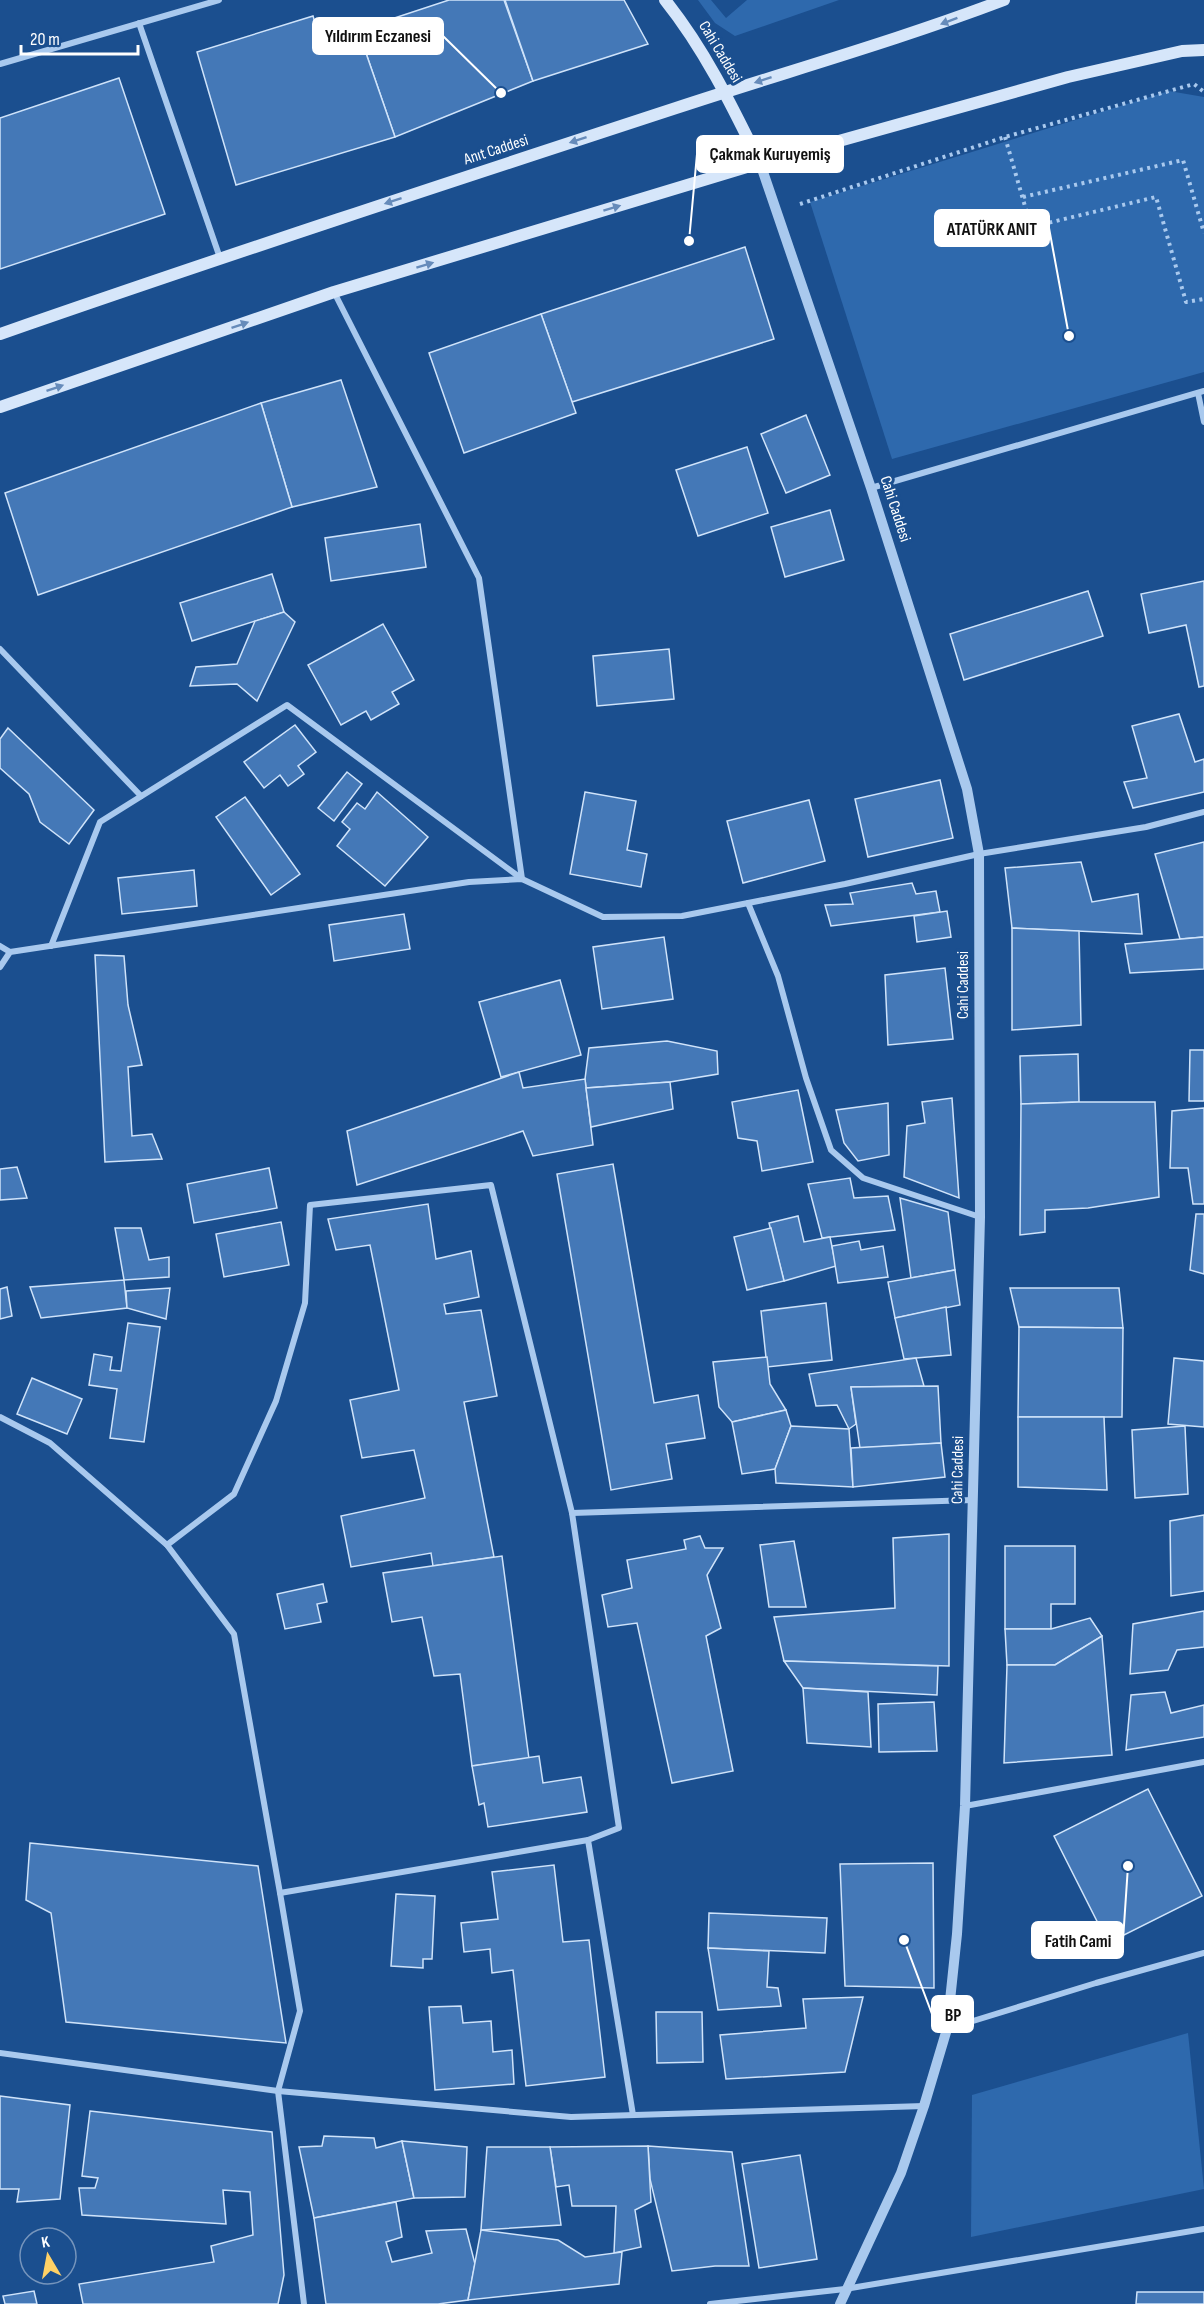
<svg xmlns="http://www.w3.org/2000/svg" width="1204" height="2304" viewBox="0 0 1204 2304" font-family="'Sofia Sans Condensed',sans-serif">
<rect width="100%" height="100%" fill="#1b4f8f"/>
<!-- green -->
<g fill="#2e69ad">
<polygon points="698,0 711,0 726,18 747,0 839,0 735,36 715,23"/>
<polygon points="1169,91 1204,97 1204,372 892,459 810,202"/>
<polygon points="1188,2033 1204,2189 971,2237 972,2095"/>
</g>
<!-- building -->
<g fill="#4478b7" stroke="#cfe3fa" stroke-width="1.5">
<polygon points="449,0 504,0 533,81 395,137 358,30"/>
<polygon points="505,0 624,0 648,44 533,81"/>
<polygon points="313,16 321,43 358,30 395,137 236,185 197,52"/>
<polygon points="119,78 165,214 0,269 0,118"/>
<polygon points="745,247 774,339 572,402 541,314"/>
<polygon points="541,314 576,413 464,453 429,353"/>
<polygon points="341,380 377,487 292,507 261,403"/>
<polygon points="261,403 292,507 38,595 5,493"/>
<polygon points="806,415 830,475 786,493 761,434"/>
<polygon points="747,447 768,513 698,536 676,470"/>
<polygon points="830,510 844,560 785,577 771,527"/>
<polygon points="420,524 426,567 331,581 325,538"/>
<polygon points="272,574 284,612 192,641 180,603"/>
<polygon points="1204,581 1204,686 1199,687 1186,625 1149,633 1141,594"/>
<polygon points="1088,591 1103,636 964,680 950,634"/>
<polygon points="284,612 295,622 257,701 237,684 190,686 196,667 237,664 255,621"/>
<polygon points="383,624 414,680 392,692 399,704 371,720 366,711 341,725 308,665"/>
<polygon points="669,649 674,699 597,706 593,656"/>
<polygon points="1179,714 1195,762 1204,759 1204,792 1133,808 1124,782 1147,778 1132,726"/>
<polygon points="295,725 316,752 298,766 304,774 288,786 280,775 264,788 244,762"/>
<polygon points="8,728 94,810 69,844 40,822 29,794 0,768 0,739"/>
<polygon points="347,772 362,784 334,821 318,808"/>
<polygon points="940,780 953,838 868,857 855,799"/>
<polygon points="377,792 428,837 385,886 337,846 350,829 342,822 357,803 365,809"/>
<polygon points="585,792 636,801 627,850 647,854 641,887 570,874"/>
<polygon points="245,797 300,874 271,895 216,817"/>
<polygon points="809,800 825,861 743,883 727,821"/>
<polygon points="1204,842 1204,937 1180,939 1155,854"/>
<polygon points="1081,862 1092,902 1138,894 1142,934 1012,928 1005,868"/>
<polygon points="194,870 197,906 122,914 118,878"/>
<polygon points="912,883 916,894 936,891 940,912 831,926 825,905 853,904 850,893"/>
<polygon points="947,911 951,937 917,942 914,916"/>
<polygon points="404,914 410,949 334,961 329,925"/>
<polygon points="1012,928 1079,931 1081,1025 1012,1030"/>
<polygon points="664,937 673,999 602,1009 593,947"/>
<polygon points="1204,937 1204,969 1130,973 1125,944"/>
<polygon points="95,955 124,956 128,1005 142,1065 128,1067 132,1136 152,1134 162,1159 105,1162"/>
<polygon points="945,968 953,1039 888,1045 885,975"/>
<polygon points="560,980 581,1055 501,1077 479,1002"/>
<polygon points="667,1041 717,1051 718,1074 670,1082 586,1088 585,1079 589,1048"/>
<polygon points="1190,1050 1204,1050 1204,1101 1189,1101"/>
<polygon points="1078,1054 1079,1102 1021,1104 1020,1056"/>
<polygon points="519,1072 523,1088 585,1079 593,1145 533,1156 523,1131 357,1185 347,1131"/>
<polygon points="670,1082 673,1109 591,1127 586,1088"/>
<polygon points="798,1090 813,1162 762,1171 757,1141 738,1138 732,1102"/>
<polygon points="952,1098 959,1198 904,1177 907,1126 925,1123 922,1102"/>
<polygon points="1079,1102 1155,1102 1159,1197 1088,1208 1045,1210 1045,1232 1020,1235 1021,1104"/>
<polygon points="888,1103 889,1155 858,1161 844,1143 836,1110"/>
<polygon points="1204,1108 1204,1204 1193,1204 1188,1168 1170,1168 1172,1111"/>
<polygon points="613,1164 654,1403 698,1395 705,1438 666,1444 672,1479 611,1490 557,1174"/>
<polygon points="17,1167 27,1198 0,1200 0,1169"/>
<polygon points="269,1168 277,1208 194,1223 187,1184"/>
<polygon points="850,1178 854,1198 888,1196 895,1230 822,1238 808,1184"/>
<polygon points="900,1198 948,1212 955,1270 911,1278"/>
<polygon points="428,1204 436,1259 471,1251 479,1297 444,1304 446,1314 481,1310 497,1396 464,1402 494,1557 433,1566 431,1553 351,1567 341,1516 425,1498 414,1450 362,1458 350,1400 399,1390 370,1245 336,1250 328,1219"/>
<polygon points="1196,1214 1204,1214 1204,1274 1190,1270"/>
<polygon points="798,1216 804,1242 830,1237 836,1266 784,1281 769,1223"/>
<polygon points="281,1222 289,1265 224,1277 216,1234"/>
<polygon points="115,1228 141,1228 149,1260 169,1257 169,1277 124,1280"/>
<polygon points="771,1228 784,1281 747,1290 734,1237"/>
<polygon points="859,1241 861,1250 883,1246 888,1277 838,1283 832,1246"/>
<polygon points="955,1270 960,1305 895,1318 888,1282"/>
<polygon points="124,1280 127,1308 41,1318 30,1287"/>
<polygon points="7,1287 12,1316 0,1319 0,1289"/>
<polygon points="170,1288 166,1319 127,1308 126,1291"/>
<polygon points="1010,1288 1119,1288 1123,1328 1019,1327"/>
<polygon points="826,1303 832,1360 767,1367 761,1311"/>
<polygon points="946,1307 951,1355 904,1359 895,1318"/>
<polygon points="128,1323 160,1327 144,1442 110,1438 117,1389 89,1385 94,1354 112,1357 110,1370 121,1371"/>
<polygon points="1019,1327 1123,1328 1122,1417 1018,1417"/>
<polygon points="767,1357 770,1384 786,1410 732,1422 719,1407 713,1362"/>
<polygon points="916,1358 924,1386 851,1387 856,1424 849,1429 837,1405 816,1406 809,1374"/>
<polygon points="1174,1358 1204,1361 1204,1427 1168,1424"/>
<polygon points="32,1378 82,1399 67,1434 17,1414"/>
<polygon points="938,1386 941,1443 860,1448 851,1387"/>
<polygon points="786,1410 791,1426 775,1469 742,1474 732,1422"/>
<polygon points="1018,1417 1104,1417 1107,1490 1018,1487"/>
<polygon points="791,1426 849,1429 853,1487 776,1483 775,1469"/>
<polygon points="1185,1426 1188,1494 1135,1498 1132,1430"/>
<polygon points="941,1443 945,1477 853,1487 851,1448"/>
<polygon points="1204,1515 1204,1591 1171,1596 1170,1521"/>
<polygon points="949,1534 949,1666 784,1661 774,1617 895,1608 893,1538"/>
<polygon points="700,1536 705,1548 723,1548 707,1575 721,1628 706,1636 733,1771 672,1783 637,1623 608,1627 602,1595 632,1588 627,1560 686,1549 684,1540"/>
<polygon points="794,1541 806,1607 769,1607 760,1545"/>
<polygon points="1005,1546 1075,1546 1075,1604 1051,1604 1051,1629 1005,1629"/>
<polygon points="502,1556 529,1759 472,1766 460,1674 434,1676 422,1617 392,1622 383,1573"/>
<polygon points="323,1584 327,1602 317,1604 321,1622 285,1629 277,1594"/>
<polygon points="1204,1611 1204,1647 1177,1650 1168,1670 1130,1674 1133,1624"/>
<polygon points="1090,1618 1102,1636 1055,1665 1007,1665 1005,1629 1051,1629"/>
<polygon points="1102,1636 1112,1755 1004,1763 1007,1665 1055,1665"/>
<polygon points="784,1661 938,1666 937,1695 803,1688"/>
<polygon points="803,1688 868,1692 871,1747 807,1743"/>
<polygon points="1165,1692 1171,1713 1204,1705 1204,1737 1126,1750 1131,1695"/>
<polygon points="934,1702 937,1751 879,1752 878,1704"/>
<polygon points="539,1756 543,1783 581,1777 587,1812 488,1827 484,1803 479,1805 472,1766"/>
<polygon points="1148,1789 1202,1896 1108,1943 1054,1836"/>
<polygon points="30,1843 258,1866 286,2043 66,2022 51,1913 26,1900"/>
<polygon points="933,1863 934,1988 845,1986 840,1864"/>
<polygon points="554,1865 563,1942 589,1940 605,2077 526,2086 513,1970 492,1973 490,1949 464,1952 461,1923 498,1919 492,1872"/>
<polygon points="396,1894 435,1896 432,1959 423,1959 423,1968 391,1966"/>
<polygon points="709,1913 827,1918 825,1953 708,1948"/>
<polygon points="708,1948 769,1951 767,1987 778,1988 781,2006 718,2010"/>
<polygon points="863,1997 845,2072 726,2079 720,2035 806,2028 803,1999"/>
<polygon points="461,2006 463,2023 491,2021 493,2052 512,2050 514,2084 435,2090 429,2007"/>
<polygon points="656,2012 702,2012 703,2062 657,2063"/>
<polygon points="0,2096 70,2105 60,2199 17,2202 19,2189 0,2189"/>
<polygon points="90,2111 272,2132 284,2275 278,2304 83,2304 79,2284 214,2262 211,2246 253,2235 250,2192 223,2190 226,2224 82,2215 79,2188 95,2188 98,2178 82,2176"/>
<polygon points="324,2136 374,2138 376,2148 402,2141 414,2198 314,2218 299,2147 322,2146"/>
<polygon points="402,2141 467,2147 465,2197 414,2198"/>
<polygon points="648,2146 732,2152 749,2266 715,2266 672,2271 650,2179"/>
<polygon points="648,2146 651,2202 635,2210 641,2247 614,2253 616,2206 572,2206 569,2185 556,2187 550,2147"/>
<polygon points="487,2147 550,2147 561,2225 481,2230"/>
<polygon points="800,2155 817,2259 759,2268 742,2164"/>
<polygon points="396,2202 402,2237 386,2242 392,2262 432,2253 426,2231 466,2229 475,2264 468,2300 438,2304 326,2304 314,2218"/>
<polygon points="481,2230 558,2240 585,2257 622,2252 619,2284 468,2300"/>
<polygon points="34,2291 37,2304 5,2304 3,2296"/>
<polygon points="1137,2292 1204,2292 1204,2304 1136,2304"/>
</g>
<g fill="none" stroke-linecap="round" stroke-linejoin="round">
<!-- path -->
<g stroke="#a9c9ee" stroke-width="4" stroke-dasharray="3 4.5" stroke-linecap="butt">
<polyline points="1005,137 1031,227 1156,197 1186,302 1204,299"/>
<polyline points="1023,197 1183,160 1204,233"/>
<polyline points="800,204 1005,137 1194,84 1204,92"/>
</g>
<!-- minor -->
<g stroke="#a9c9ee" stroke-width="6">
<polyline points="139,23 220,258"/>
<polyline points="0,64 219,0"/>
<polyline points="334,292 479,578 522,879"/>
<polyline points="1198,393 1204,422"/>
<polyline points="871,488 1204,391"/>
<polyline points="0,649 141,796"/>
<polyline points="748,903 778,976 806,1078 831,1150 863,1178 980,1217"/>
<polyline points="0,946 10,952"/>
<polyline points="51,946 100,822 287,705 522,879"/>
<polyline points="0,967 10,952 469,882 522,879 603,917 682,916 845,884 979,854 1146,827 1204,812"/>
<polyline points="0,1417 50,1443 167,1545 234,1634 280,1893 588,1840"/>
<polyline points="572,1513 973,1500"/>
<polyline points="167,1545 234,1494 276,1401 305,1303 310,1205 491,1185 572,1513 619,1828 588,1840 633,2115"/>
<polyline points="965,1806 1204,1762"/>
<polyline points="280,1893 300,2011 278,2091 304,2304"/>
<polyline points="947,2029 1096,1983 1204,1953"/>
<polyline points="0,2053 278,2091 571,2117 924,2106"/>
<polyline points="710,2304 845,2289 1204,2229"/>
</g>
<!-- tertiary -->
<polyline stroke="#a9c9ee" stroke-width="10" points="760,163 871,488 967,789 979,854 980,1217 965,1806 957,1934 947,2029 924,2106 901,2173 840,2304"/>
<!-- secondary -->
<g stroke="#d6e6fa" stroke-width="12">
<path d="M665,0C705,50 732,106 760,163"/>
<path d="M0,334C224,256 450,182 676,108C785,72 896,41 1004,0"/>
<polyline points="0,407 334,292 760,163 1068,77 1182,51 1204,50"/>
</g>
</g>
<!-- one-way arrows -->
<defs><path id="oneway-solid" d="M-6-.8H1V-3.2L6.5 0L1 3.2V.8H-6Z" transform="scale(1.5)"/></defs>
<g fill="#668bba">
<use href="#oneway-solid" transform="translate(949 21) rotate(159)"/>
<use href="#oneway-solid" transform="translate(763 80) rotate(162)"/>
<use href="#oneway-solid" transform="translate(578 140) rotate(162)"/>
<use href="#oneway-solid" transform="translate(393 201) rotate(162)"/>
<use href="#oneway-solid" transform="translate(612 208) rotate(-17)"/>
<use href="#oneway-solid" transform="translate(425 265) rotate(-17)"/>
<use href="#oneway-solid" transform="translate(240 325) rotate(-19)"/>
<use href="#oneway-solid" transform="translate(55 388) rotate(-19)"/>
</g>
<g text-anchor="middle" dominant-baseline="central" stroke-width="6" stroke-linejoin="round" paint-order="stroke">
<!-- street labels -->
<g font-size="16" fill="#fff" stroke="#1b4f8f">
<text transform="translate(720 52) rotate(59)">Cahi Caddesi</text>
<text transform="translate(496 150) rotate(-18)">Anıt Caddesi</text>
<text transform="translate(895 509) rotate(72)">Cahi Caddesi</text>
<text transform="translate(963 985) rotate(-90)">Cahi Caddesi</text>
<text transform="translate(958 1470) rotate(-89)">Cahi Caddesi</text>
</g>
</g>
<!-- callouts -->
<path fill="none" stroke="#fff" stroke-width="2" d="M501 93L443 36M689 241L697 154M1069 336L1049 228M1128 1866L1123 1940M904 1940L932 2014"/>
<g fill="#fff" stroke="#1b4f8f" stroke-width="2">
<circle cx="501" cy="93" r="6"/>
<circle cx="689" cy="241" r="6"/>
<circle cx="1069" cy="336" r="6"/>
<circle cx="1128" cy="1866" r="6"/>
<circle cx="904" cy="1940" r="6"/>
</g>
<g fill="#fff" stroke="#fff" stroke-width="2">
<rect x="313" y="18" width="130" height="36" rx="6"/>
<rect x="697" y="136" width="146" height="36" rx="6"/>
<rect x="935" y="210" width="114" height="36" rx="6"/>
<rect x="1032" y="1922" width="91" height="36" rx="6"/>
<rect x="932" y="1996" width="41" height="36" rx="6"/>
</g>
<g font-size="18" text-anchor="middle" font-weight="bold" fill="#111">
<text x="378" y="42">Yıldırım Eczanesi</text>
<text x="770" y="160">Çakmak Kuruyemiş</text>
<text x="992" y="235">ATATÜRK ANIT</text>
<text x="1078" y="1947">Fatih Cami</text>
<text x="953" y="2021">BP</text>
</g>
<!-- north arrow -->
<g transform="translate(48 2256) rotate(350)"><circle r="28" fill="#1b4f8f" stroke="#7695bc" stroke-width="1.5"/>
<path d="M0-4.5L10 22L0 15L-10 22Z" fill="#ffd166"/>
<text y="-9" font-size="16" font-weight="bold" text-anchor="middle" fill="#ffffff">K</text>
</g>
<!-- scale -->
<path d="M21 45v9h117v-9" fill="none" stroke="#ffffff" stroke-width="3"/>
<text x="30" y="45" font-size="18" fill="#ffffff" stroke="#1b4f8f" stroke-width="4.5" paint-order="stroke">20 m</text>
</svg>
